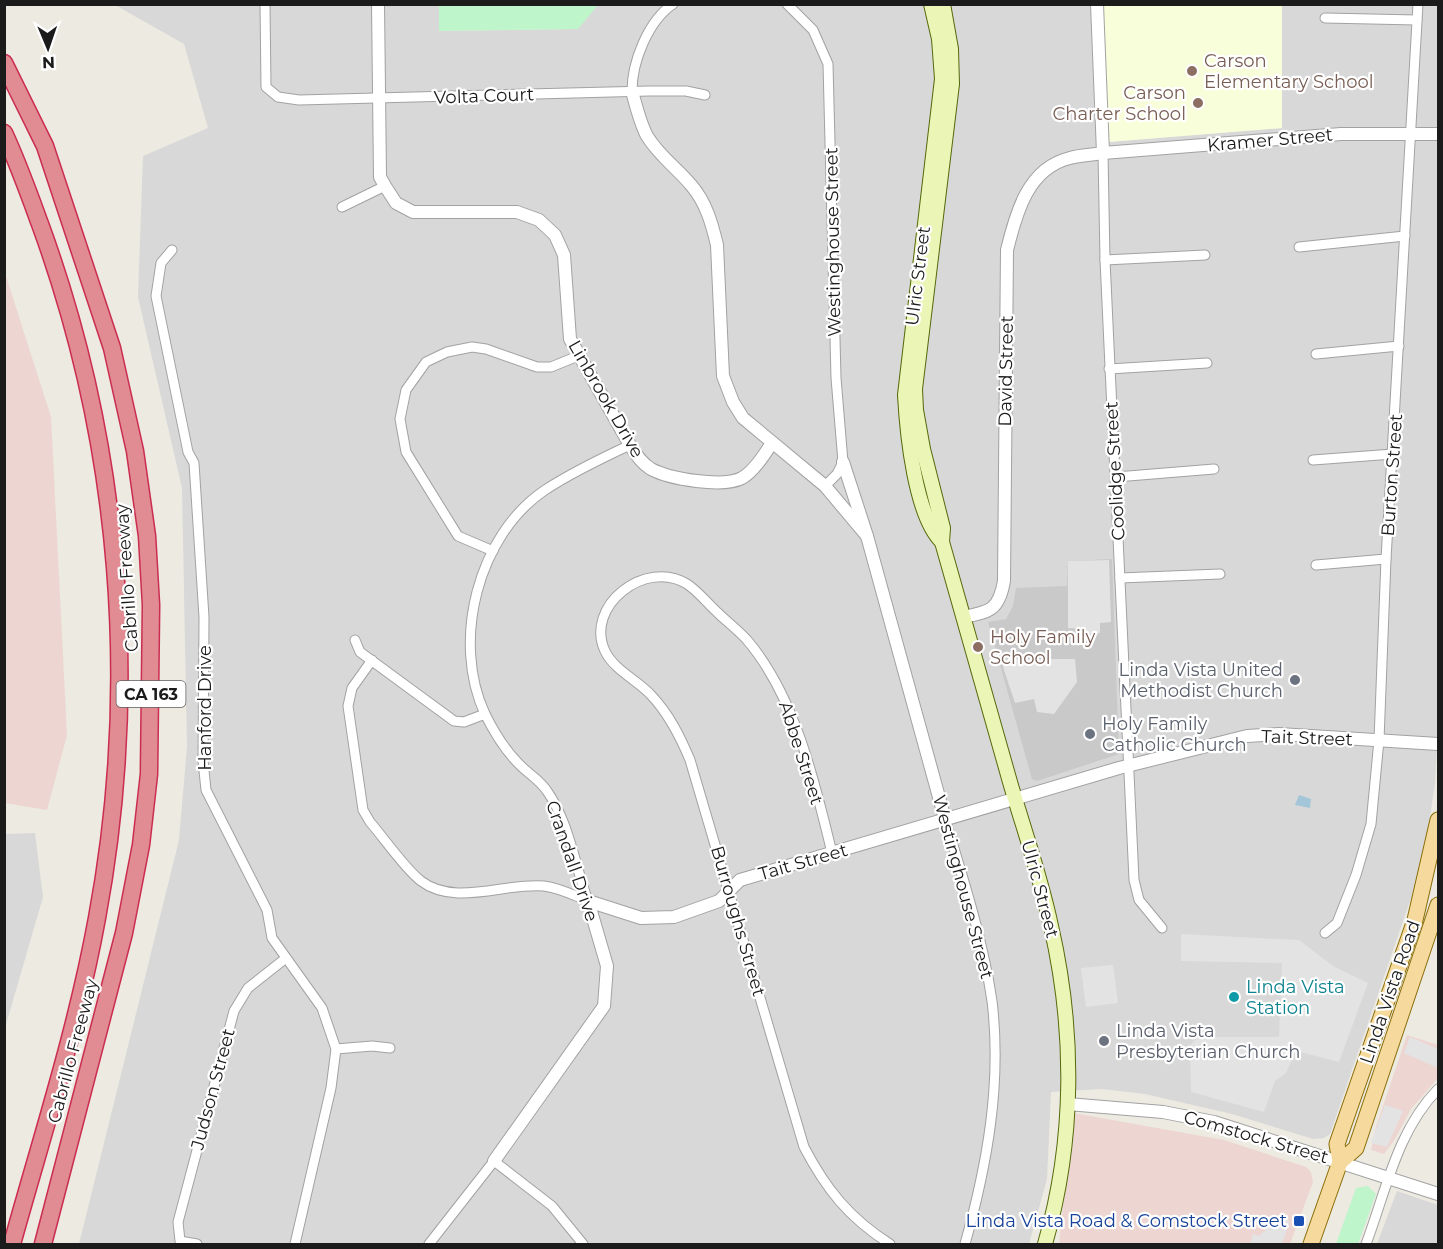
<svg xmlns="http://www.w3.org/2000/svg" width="1443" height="1249" viewBox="0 0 1443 1249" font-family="Montserrat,sans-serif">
<rect width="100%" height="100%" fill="#eceae1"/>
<!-- residential -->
<g fill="#d9d8d8">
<polygon points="598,4 1100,5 1109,142 1282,128 1282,5 1438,5 1438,732 1435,783 1423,863 1330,1134 1324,1138 1313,1139 1232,1114 1145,1094 1102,1089 1051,1092 1047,1179 1029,1244 79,1244 179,840 187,746 182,488 138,297 143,156 208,128 184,44 115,5 439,5 439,31 577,29"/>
<polygon points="35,833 43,897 5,1028 5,834"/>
<polygon points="1397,1191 1438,1205 1438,1244 1377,1244"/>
</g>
<!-- commercial -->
<g fill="#edd5d1">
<polygon points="4,270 51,417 67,735 47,810 5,803"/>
<polygon points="1407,1035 1438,1045 1438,1078 1411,1109 1395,1139 1384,1154 1371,1150 1376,1127"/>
<polygon points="1073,1113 1224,1140 1306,1167 1311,1172 1313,1182 1290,1244 1059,1244"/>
</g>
<!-- education -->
<polygon fill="#f8fdda" points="1100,5 1282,5 1282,128 1108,142"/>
<!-- religious -->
<polygon fill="#c9c9c9" points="1112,559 1119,754 1037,781 1032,779 988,622 1006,619 1013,606 1016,588 1067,586 1068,561"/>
<!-- park -->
<g fill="#bff5ca">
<polygon points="439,5 439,4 598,5 578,29 439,31"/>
<polygon points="1368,1186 1376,1194 1358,1244 1336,1244 1356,1188"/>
</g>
<!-- parking -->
<g fill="#e3e3e3">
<polygon points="1109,560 1111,622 1100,623 1100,633 1086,634 1086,629 1068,628 1068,561"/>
<polygon points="1007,659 1075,659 1077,682 1054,714 1037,712 1034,699 1015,703 1003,667"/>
<polygon points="1181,934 1299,940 1333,966 1368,983 1339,1062 1296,1051 1286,1073 1275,1081 1264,1112 1191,1092 1190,1045 1199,1037 1279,1037 1282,963 1181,961"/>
<polygon points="1113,965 1118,1003 1086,1007 1081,968"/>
<polygon points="1410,1037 1438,1049 1438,1068 1404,1053"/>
<polygon points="1385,1105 1403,1111 1387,1147 1371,1143"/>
<polygon points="1280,1217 1290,1221 1282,1244 1250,1244 1253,1234 1259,1236"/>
</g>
<!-- water -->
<polygon fill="#a3c6d8" points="1299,795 1311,799 1310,808 1295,805"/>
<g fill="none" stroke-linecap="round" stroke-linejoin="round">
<!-- minor casing -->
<g stroke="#a2a2a2" stroke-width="11">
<g id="minor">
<polyline points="265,4 266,87 278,97 299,100 649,91 686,91 705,95"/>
<polyline points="787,4 813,30 828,64 836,378 843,462 837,474 825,486"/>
<polyline points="1325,18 1417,20"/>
<path d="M632,91C632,62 648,21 673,4"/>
<polyline points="1103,153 1105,260 1134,880 1139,900 1162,928"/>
<polyline points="342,207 385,186"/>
<polyline points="1299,247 1405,236"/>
<polyline points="172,250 161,263 156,296 188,452 194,463 204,617 203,761 206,790 267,910 272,938 322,1008 336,1049 331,1088 295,1244"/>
<polyline points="1105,260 1205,255"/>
<polyline points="1316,354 1399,346"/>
<polyline points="1109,369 1207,363"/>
<polyline points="1313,460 1393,454"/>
<polyline points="1116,477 1214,469"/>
<polyline points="493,551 458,536 406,452 400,419 406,390 426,362 447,352 472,347 486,349 537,367 551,367 578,356"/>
<polyline points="1316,565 1386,559"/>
<polyline points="1120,578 1220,574"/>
<polyline points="355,640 360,652 454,721 464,722 485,714"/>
<path d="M372,660L352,688L348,706L363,810L370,822C384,838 405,869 421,881C455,907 506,882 544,886C560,888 573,895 588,901"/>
<path d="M945,819C963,878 983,940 992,1001C1002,1084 987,1165 965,1244"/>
<path d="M832,853C815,783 795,696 747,640C738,630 726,621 717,612C707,603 698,591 687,584C646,558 584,606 605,651C614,670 637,680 651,695C669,714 680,736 690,760L804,1147C826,1189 849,1218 890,1244"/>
<path d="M588,901C575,866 569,822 547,791C539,779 527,773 518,763C505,750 493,730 485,714C451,641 478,535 545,490C571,473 602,458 630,445"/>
<polyline points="1325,933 1337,923 1356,875 1371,824 1379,740 1386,559 1418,4"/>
<polyline points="336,1049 372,1046 390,1048"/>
<polyline points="197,1244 180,1241 178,1222 234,1011 248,988 286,958"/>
<polyline points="429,1244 494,1161 552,1206 583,1244"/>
<path d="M1366,1244C1386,1191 1397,1131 1438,1089"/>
</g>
</g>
<!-- tertiary casing -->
<g stroke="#a2a2a2" stroke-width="14">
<g id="tertiary">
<path d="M378,4L380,177L385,186L396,203L413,212H517L539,220L555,235L564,255L570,339L630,445C636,454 641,463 651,469C670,479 723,488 742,478C754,471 764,455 772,443"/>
<polyline points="1097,4 1103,153"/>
<path d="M632,91C636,106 640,123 647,136C659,156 677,168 691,185C706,202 712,224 717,245L723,376L733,402L743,418L825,486L867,536"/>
<polyline points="843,462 867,536 945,819"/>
<path d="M963,617C990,612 999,610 1004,581L1007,250C1016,213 1028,168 1070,158C1080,155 1092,155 1103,153L1341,134H1438"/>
<polyline points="588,901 641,918 674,917 719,901 740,880 1119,768 1247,736 1279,734 1438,744"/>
<polyline points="1068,1104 1163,1112 1214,1122 1438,1194"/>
<polyline points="494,1161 604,1006 607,966 588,901"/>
</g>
</g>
<!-- secondary casing -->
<g stroke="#54690b" stroke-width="16">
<g id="secondary">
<path d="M931,4L939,39L942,79L905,395C907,433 915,516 942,542"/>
<path d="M943,4L951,49L952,84L915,389L916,410L923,449L943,528L942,542C964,622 987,702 1010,782C1024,830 1041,878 1051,926C1075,1031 1075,1140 1045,1244"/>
</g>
</g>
<!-- primary casing -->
<g stroke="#8a6e09" stroke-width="17">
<g id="primary">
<polyline points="1340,1162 1356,1148 1438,905"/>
<polyline points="1311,1244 1340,1162 1337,1144 1415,920 1438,820"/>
</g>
</g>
<!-- motorway casing -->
<g stroke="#cb2d51" stroke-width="19">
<g id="motorway">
<polyline points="4,63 45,146 112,348 135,451 147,536 151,605 149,774 141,845 124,933 43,1244"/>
<path d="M4,133C18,163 29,194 40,224C121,445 140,687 97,918C77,1028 42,1136 12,1244"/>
</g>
</g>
<!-- minor -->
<use href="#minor" stroke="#fff" stroke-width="9"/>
<!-- tertiary -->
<use href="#tertiary" stroke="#fff" stroke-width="12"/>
<!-- secondary -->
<use href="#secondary" stroke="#eaf5b6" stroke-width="14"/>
<!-- primary -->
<use href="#primary" stroke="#f6da9d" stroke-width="15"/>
<!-- motorway -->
<use href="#motorway" stroke="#e08c92" stroke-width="16"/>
</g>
<!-- markers -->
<g fill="#8d6e63" stroke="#fff" stroke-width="2">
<circle cx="1192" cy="71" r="6"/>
<circle cx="1198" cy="103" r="6"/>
<circle cx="978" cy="647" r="6"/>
</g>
<g fill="#6b7280" stroke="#fff" stroke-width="2">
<circle cx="1295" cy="680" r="6"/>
<circle cx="1090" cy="734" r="6"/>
<circle cx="1104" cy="1041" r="6"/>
</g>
<circle fill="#0f9aa8" stroke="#fff" stroke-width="2" cx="1234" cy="997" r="6"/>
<rect fill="#1a4fb4" stroke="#fff" stroke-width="2" x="1293" y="1215" width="12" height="12" rx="3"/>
<g text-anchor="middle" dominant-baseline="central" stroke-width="4.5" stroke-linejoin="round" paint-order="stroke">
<!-- shield labels -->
<rect fill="#fff" stroke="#5f5f5f" stroke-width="1.5" x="116.5" y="681" width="69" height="26" rx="4.5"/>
<g font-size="16" font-weight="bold" fill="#1b1b1b">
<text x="151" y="694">CA 163</text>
</g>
<!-- education labels -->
<g font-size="18" fill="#785e54" stroke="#fff" text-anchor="start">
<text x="1204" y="61">Carson<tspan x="1204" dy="21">Elementary School</tspan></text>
<text x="1186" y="93" text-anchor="end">Carson<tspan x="1186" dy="21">Charter School</tspan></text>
<text x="990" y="637">Holy Family<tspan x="990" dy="21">School</tspan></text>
</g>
<!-- street labels -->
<g font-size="18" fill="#1b1b1b" stroke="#fff">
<text transform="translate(484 96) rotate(-2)">Volta Court</text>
<text transform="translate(1270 140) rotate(-5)">Kramer Street</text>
<text transform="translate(833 242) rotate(-91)">Westinghouse Street</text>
<text transform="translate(918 276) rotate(-83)">Ulric Street</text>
<text transform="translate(1006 371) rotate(-89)">David Street</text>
<text transform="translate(606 399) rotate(60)">Linbrook Drive</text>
<text transform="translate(1115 471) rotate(-93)">Coolidge Street</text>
<text transform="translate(1392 475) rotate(-86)">Burton Street</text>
<text transform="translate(127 578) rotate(-94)">Cabrillo Freeway</text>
<text transform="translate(205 708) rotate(-90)">Hanford Drive</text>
<text transform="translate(1307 738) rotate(2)">Tait Street</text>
<text transform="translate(801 753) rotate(72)">Abbe Street</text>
<text transform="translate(572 861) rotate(71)">Crandall Drive</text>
<text transform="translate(803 862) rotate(-16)">Tait Street</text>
<text transform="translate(963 887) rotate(75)">Westinghouse Street</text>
<text transform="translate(1040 889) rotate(75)">Ulric Street</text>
<text transform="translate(738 921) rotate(74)">Burroughs Street</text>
<text transform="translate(1390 992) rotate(-71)">Linda Vista Road</text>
<text transform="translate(73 1051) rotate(-75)">Cabrillo Freeway</text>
<text transform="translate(213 1089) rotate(-75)">Judson Street</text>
<text transform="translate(1256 1137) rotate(16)">Comstock Street</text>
</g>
<!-- worship labels -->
<g font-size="18" fill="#5b616d" stroke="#fff" text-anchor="start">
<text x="1283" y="670" text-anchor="end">Linda Vista United<tspan x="1283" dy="21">Methodist Church</tspan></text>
<text x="1102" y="724">Holy Family<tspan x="1102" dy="21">Catholic Church</tspan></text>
<text x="1116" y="1031">Linda Vista<tspan x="1116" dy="21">Presbyterian Church</tspan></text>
</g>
<!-- culture labels -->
<g font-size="18" fill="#0d838f" stroke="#fff" text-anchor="start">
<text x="1246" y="987">Linda Vista<tspan x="1246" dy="21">Station</tspan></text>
</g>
<!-- transit labels -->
<g font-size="18" fill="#164399" stroke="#fff" text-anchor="end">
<text x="1287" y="1221">Linda Vista Road &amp; Comstock Street</text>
</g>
</g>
<!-- border -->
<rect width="1443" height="1249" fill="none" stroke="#1b1b1b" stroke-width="12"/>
<!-- north arrow -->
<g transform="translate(48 48) rotate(178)" stroke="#ffffff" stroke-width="4.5" paint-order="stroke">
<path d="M0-4.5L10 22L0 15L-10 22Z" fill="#1b1b1b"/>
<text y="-9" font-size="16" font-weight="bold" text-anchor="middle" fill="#1b1b1b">N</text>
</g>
</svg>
